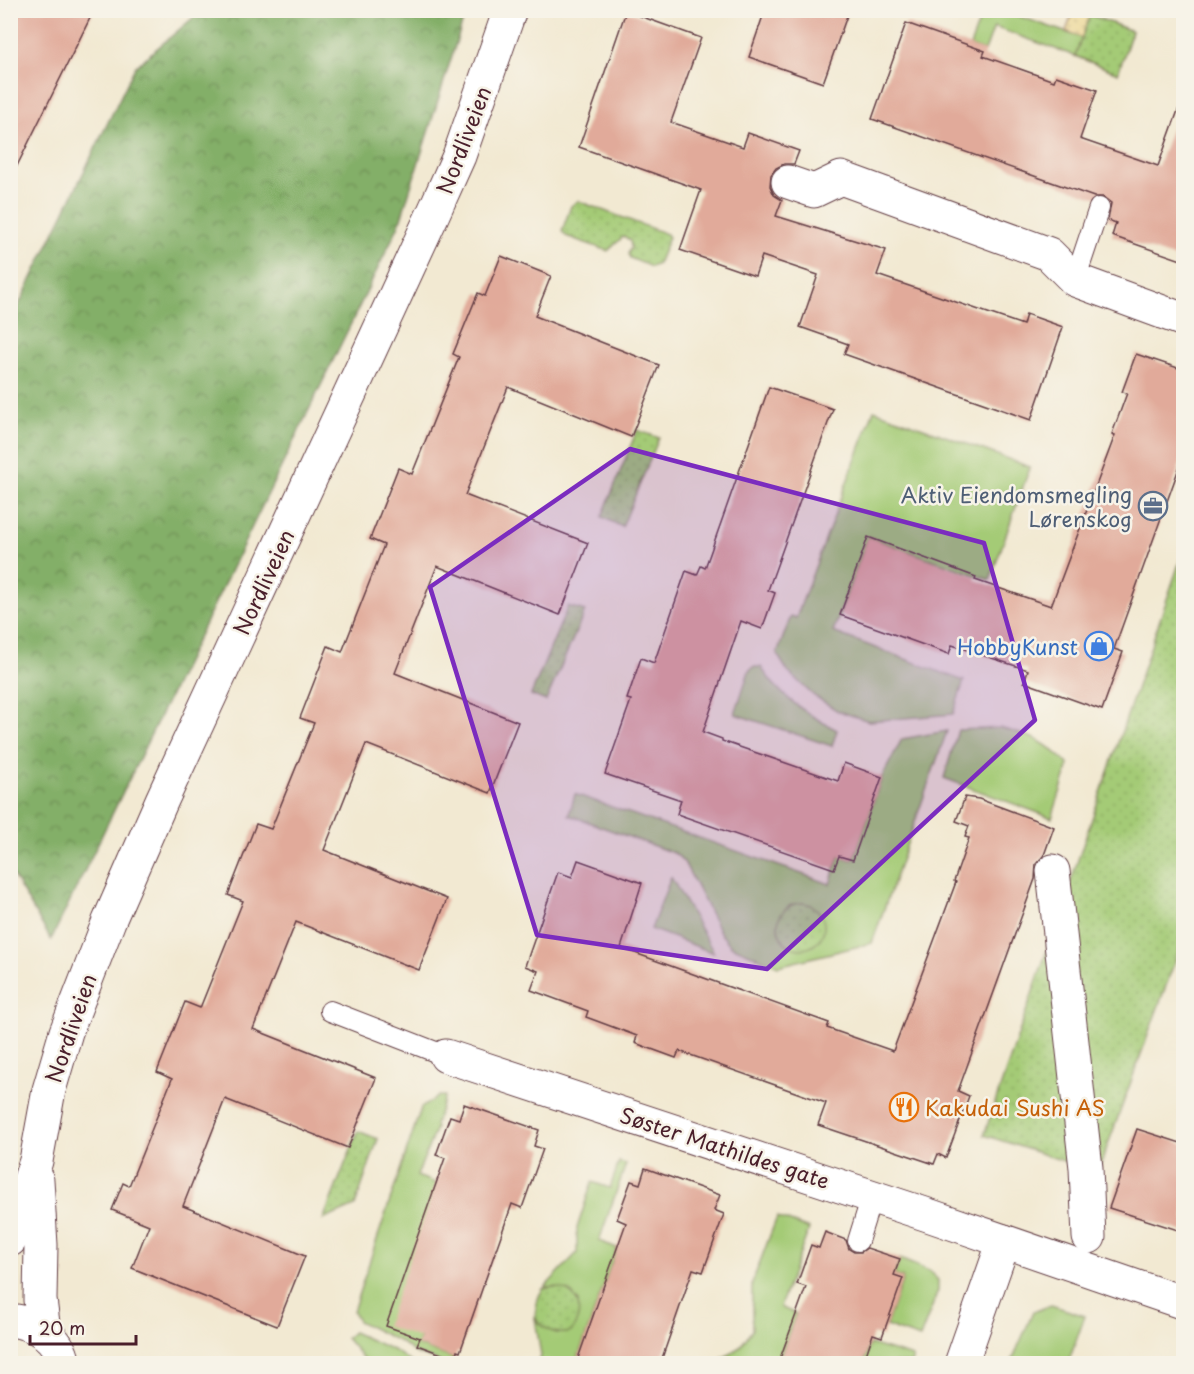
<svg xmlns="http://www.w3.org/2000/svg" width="1194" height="1374" viewBox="0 0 1194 1374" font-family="'Playpen Sans',sans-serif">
<defs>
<pattern id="forest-crowns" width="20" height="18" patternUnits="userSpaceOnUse" patternTransform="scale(1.5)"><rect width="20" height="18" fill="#83af67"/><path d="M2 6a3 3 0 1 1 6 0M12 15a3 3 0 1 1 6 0" fill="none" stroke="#6d8e55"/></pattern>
<pattern id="sand-dots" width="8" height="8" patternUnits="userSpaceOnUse" patternTransform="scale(1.5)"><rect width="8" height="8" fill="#eeda9e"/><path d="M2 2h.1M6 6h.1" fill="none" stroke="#cebb88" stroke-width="1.8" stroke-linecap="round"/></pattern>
<pattern id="park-dots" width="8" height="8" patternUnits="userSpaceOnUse" patternTransform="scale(1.5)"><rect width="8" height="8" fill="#a4cb76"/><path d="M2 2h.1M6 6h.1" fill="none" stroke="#8fae66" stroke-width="1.8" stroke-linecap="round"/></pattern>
</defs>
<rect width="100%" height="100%" fill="#f7f3e8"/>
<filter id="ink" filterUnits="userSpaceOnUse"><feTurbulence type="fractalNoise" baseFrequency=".0167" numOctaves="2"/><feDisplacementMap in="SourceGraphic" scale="12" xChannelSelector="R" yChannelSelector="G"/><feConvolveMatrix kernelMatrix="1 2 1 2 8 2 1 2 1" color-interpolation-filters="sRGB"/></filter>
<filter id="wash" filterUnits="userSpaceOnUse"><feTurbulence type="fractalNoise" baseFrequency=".008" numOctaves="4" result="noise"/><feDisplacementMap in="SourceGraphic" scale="24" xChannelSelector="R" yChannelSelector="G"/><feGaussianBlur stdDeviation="1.35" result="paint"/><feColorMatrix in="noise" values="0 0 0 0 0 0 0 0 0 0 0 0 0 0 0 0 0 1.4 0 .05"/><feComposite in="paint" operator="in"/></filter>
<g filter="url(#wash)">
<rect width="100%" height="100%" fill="#f2e9d2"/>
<!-- grass -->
<g fill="#a4cb76" stroke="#777550" stroke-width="1.5">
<polygon points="983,11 1004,11 1082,38 1075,56 994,27 985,51 970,46"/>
<polygon points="874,410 1030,467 990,580 868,537 833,632 964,681 953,714 869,721 838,711 814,696 788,672 777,654 791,616 796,618"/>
<path d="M753,667H761C779,696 807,715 837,730L832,746L735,714L749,671Z"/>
<path d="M1000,728C1033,736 1045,741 1069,765L1052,818L944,778L958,730Z"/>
<polygon points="947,731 872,943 778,966 731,946 721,934 684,862 676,854 569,815 575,794 830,884 839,856 853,860 882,777 902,739"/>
<polygon points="671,877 714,953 651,929"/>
<polygon points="439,1096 445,1096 435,1125 436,1128 417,1176 436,1183 420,1338 417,1345 455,1359 450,1363 444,1363 415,1353 400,1342 358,1321 353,1311 421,1108"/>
<polygon points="619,1162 626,1164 599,1241 617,1248 576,1363 536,1363 541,1356 535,1318 540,1324 574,1326 578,1314 578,1301 554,1287 543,1289 577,1253 577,1228 592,1182 610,1188"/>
<polygon points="777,1217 809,1229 780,1307 796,1314 778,1363 714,1364 740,1347 752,1330 752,1283"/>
<polygon points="900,1259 929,1271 938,1280 938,1291 920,1338 886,1326 903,1278 894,1275"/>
<polygon points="1051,1305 1085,1316 1068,1363 1011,1363 1033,1312"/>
<polygon points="353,1332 395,1351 412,1363 367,1363 346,1338"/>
<polygon points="870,1344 913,1357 911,1363 863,1364"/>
</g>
<!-- forest -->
<polygon fill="url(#forest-crowns)" stroke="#666749" stroke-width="1.5" points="201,11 466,11 399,225 51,940 11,872 11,321 135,67"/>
<!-- sand -->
<polygon fill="url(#sand-dots)" stroke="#9c7c64" stroke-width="1.5" points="1074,10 1080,11 1132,31 1118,73 1075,56 1082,38 1066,31"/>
<!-- park -->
<g fill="url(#park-dots)" stroke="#777550" stroke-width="1.5">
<polygon points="1090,15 1132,31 1118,73 1075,56"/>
<polygon points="578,201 667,234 669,237 658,264 651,267 630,258 628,254 631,247 630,241 624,236 608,251 566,236 562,231 571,206"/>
<polygon points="637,430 659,438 622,527 602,517"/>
<polygon points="1183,552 1183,939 1098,1172 984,1135"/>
<polygon points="568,606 585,611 546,701 531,695"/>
<circle cx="801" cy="926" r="23"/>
<polygon points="358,1131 378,1139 355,1206 323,1220"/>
<path d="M554,1287C580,1290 585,1311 571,1332C555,1336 545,1330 535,1318C536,1307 536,1299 543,1289Z"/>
</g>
<g id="blocks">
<!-- building -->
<g fill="#e1aa9a">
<polygon points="10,10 94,10 10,180"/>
<polygon points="765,10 849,10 823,83 749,57"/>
<polygon points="626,11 701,38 671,122 743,147 748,133 799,151 794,164 784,164 776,168 771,175 770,186 774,195 782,200 776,216 886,250 877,275 1023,325 1026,314 1063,327 1031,420 844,354 848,344 800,327 818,275 762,256 755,276 680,250 701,190 579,147"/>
<polygon points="906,23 985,51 983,56 1054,81 1056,76 1097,90 1080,139 1158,166 1180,105 1184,106 1184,261 1112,236 1116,223 1108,220 1111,203 1103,197 1094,197 872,119"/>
<polygon points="501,256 551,276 535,316 659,365 631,437 508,387 465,495 588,543 560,615 437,566 395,673 518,722 490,793 366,744 324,850 447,899 419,970 296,922 253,1029 376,1078 348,1148 225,1099 183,1206 305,1256 277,1326 132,1268 149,1225 112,1210 123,1183 129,1186 172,1079 157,1072 185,1002 200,1008 243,901 228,895 256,824 271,829 314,723 300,718 328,646 342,652 384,545 370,539 398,468 412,474 459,357 453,354 478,293 485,296"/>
<polygon points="1136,354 1184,370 1184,454 1114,649 1123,652 1102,710 1024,682 1028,670 952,645 949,654 840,615 868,537 976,577 975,580 1051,606 1115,435 1112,434 1127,393 1122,392"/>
<polygon points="769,387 833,409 768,590 775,593 762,629 741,621 703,732 722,739 722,741 838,781 844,763 882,777 853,860 839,856 834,869 677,814 681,800 605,774 631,700 627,699 641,658 654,663 686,571 697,575 701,566 705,568"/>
<polygon points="965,797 979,799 1054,827 1044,855 1036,864 1035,879 958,1091 969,1096 946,1158 938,1154 934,1164 818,1125 826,1103 679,1051 676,1058 635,1043 637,1036 586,1017 588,1011 531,990 538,971 525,966 558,872 572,877 578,860 642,883 621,948 829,1023 827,1028 893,1051 956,882 954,881 969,838 965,837 969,826 956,821"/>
<polygon points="464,1104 539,1130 534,1146 543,1149 522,1208 512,1204 460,1352 457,1351 455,1359 417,1345 420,1338 386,1326 445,1158 436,1155 450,1116 459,1119"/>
<polygon points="1137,1129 1184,1144 1184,1232 1109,1208"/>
<polygon points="645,1168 720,1195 714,1210 724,1214 703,1272 693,1269 660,1364 576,1364 626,1223 617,1219 631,1181 640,1184"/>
<polygon points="825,1232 846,1240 849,1249 854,1252 861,1252 867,1248 900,1259 894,1275 903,1278 882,1337 873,1334 863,1364 778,1364 806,1287 797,1284 811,1245 819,1248"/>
</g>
</g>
</g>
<g filter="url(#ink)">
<use href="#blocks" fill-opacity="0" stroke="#633d44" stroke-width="1.5"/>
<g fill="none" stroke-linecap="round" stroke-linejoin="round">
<!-- lane casing -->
<g stroke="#633d44" stroke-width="22">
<g id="lane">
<polyline points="1075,280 1099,208"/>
<polyline points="330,1011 446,1056"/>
<polyline points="858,1241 872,1196"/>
</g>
</g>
<!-- street casing -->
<g stroke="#633d44" stroke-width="35">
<g id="street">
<polyline points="788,182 814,191 841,178 1049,254 1075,280 1184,320"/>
<polyline points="1053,871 1086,1168 1089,1237"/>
<polyline points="446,1056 928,1215 1184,1303"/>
<polyline points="961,1364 1004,1241"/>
</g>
</g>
<!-- secondary casing -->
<g stroke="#633d44" stroke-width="35">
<g id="secondary">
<polyline points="37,1180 41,1245 40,1300 44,1331"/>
<polyline points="10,1240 36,1161 49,1090 66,1032 109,921 162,800 433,214 459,156 510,10"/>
<path d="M10,1320C36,1323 59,1337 64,1364"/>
</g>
</g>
<!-- lane -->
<use href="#lane" stroke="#fff" stroke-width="20"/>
<!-- street -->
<use href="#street" stroke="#fff" stroke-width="33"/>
<!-- secondary -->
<use href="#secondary" stroke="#fff" stroke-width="33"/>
</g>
</g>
<!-- marked area -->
<path fill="#7b2cbf" fill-opacity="0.2" stroke="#7b2cbf" stroke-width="4.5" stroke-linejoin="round" d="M630,449L984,543L1035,720L767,969L537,935L430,587Z"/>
<!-- icons -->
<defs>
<g id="office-ring" transform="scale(1.5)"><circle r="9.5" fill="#f7f3e8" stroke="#5c6f8a" stroke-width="1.5"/><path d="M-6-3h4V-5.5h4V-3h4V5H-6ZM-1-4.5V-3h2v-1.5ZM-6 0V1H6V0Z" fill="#5c6f8a"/></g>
<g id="shop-ring" transform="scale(1.5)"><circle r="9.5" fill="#f7f3e8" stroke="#3f7fe0" stroke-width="1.5"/><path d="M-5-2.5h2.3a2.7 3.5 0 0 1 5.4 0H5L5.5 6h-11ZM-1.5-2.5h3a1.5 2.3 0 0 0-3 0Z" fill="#3f7fe0"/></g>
<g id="restaurant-ring" transform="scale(1.5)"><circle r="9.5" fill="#f7f3e8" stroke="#e8710a" stroke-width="1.5"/><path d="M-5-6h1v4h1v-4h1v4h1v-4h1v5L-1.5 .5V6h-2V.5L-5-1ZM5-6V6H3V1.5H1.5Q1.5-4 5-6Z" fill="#e8710a"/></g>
</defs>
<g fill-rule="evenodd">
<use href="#office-ring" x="1153" y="506"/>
<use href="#shop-ring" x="1099" y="646"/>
<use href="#restaurant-ring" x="904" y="1107"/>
</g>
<g text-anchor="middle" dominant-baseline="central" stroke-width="5" stroke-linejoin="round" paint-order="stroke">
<!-- street labels -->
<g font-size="21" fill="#4a1f2b" stroke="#f7f3e8">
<text transform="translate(463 140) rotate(-69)">Nordliveien</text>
<text transform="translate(263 582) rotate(-65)">Nordliveien</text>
<text transform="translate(70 1028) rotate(-71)">Nordliveien</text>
<text transform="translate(725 1147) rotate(18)">Søster Mathildes gate</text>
</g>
<!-- service labels -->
<g font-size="21" fill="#4e5e75" stroke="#f7f3e8" text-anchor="end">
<text x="1132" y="494">Aktiv Eiendomsmegling<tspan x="1132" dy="24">Lørenskog</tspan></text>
</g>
<!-- shop labels -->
<g font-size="21" fill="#366cbe" stroke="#f7f3e8" text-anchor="end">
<text x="1078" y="646">HobbyKunst</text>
</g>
<!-- food labels -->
<g font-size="21" fill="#c56008" stroke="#f7f3e8" text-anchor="start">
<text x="925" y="1107">Kakudai Sushi AS</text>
</g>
</g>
<!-- margin -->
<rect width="1194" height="1374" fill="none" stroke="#f7f3e8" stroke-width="36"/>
<!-- scale -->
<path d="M30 1335v9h106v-9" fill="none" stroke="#4a1f2b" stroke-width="3"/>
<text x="39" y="1335" font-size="18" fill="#4a1f2b" stroke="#f7f3e8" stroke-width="4.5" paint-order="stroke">20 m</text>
</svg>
